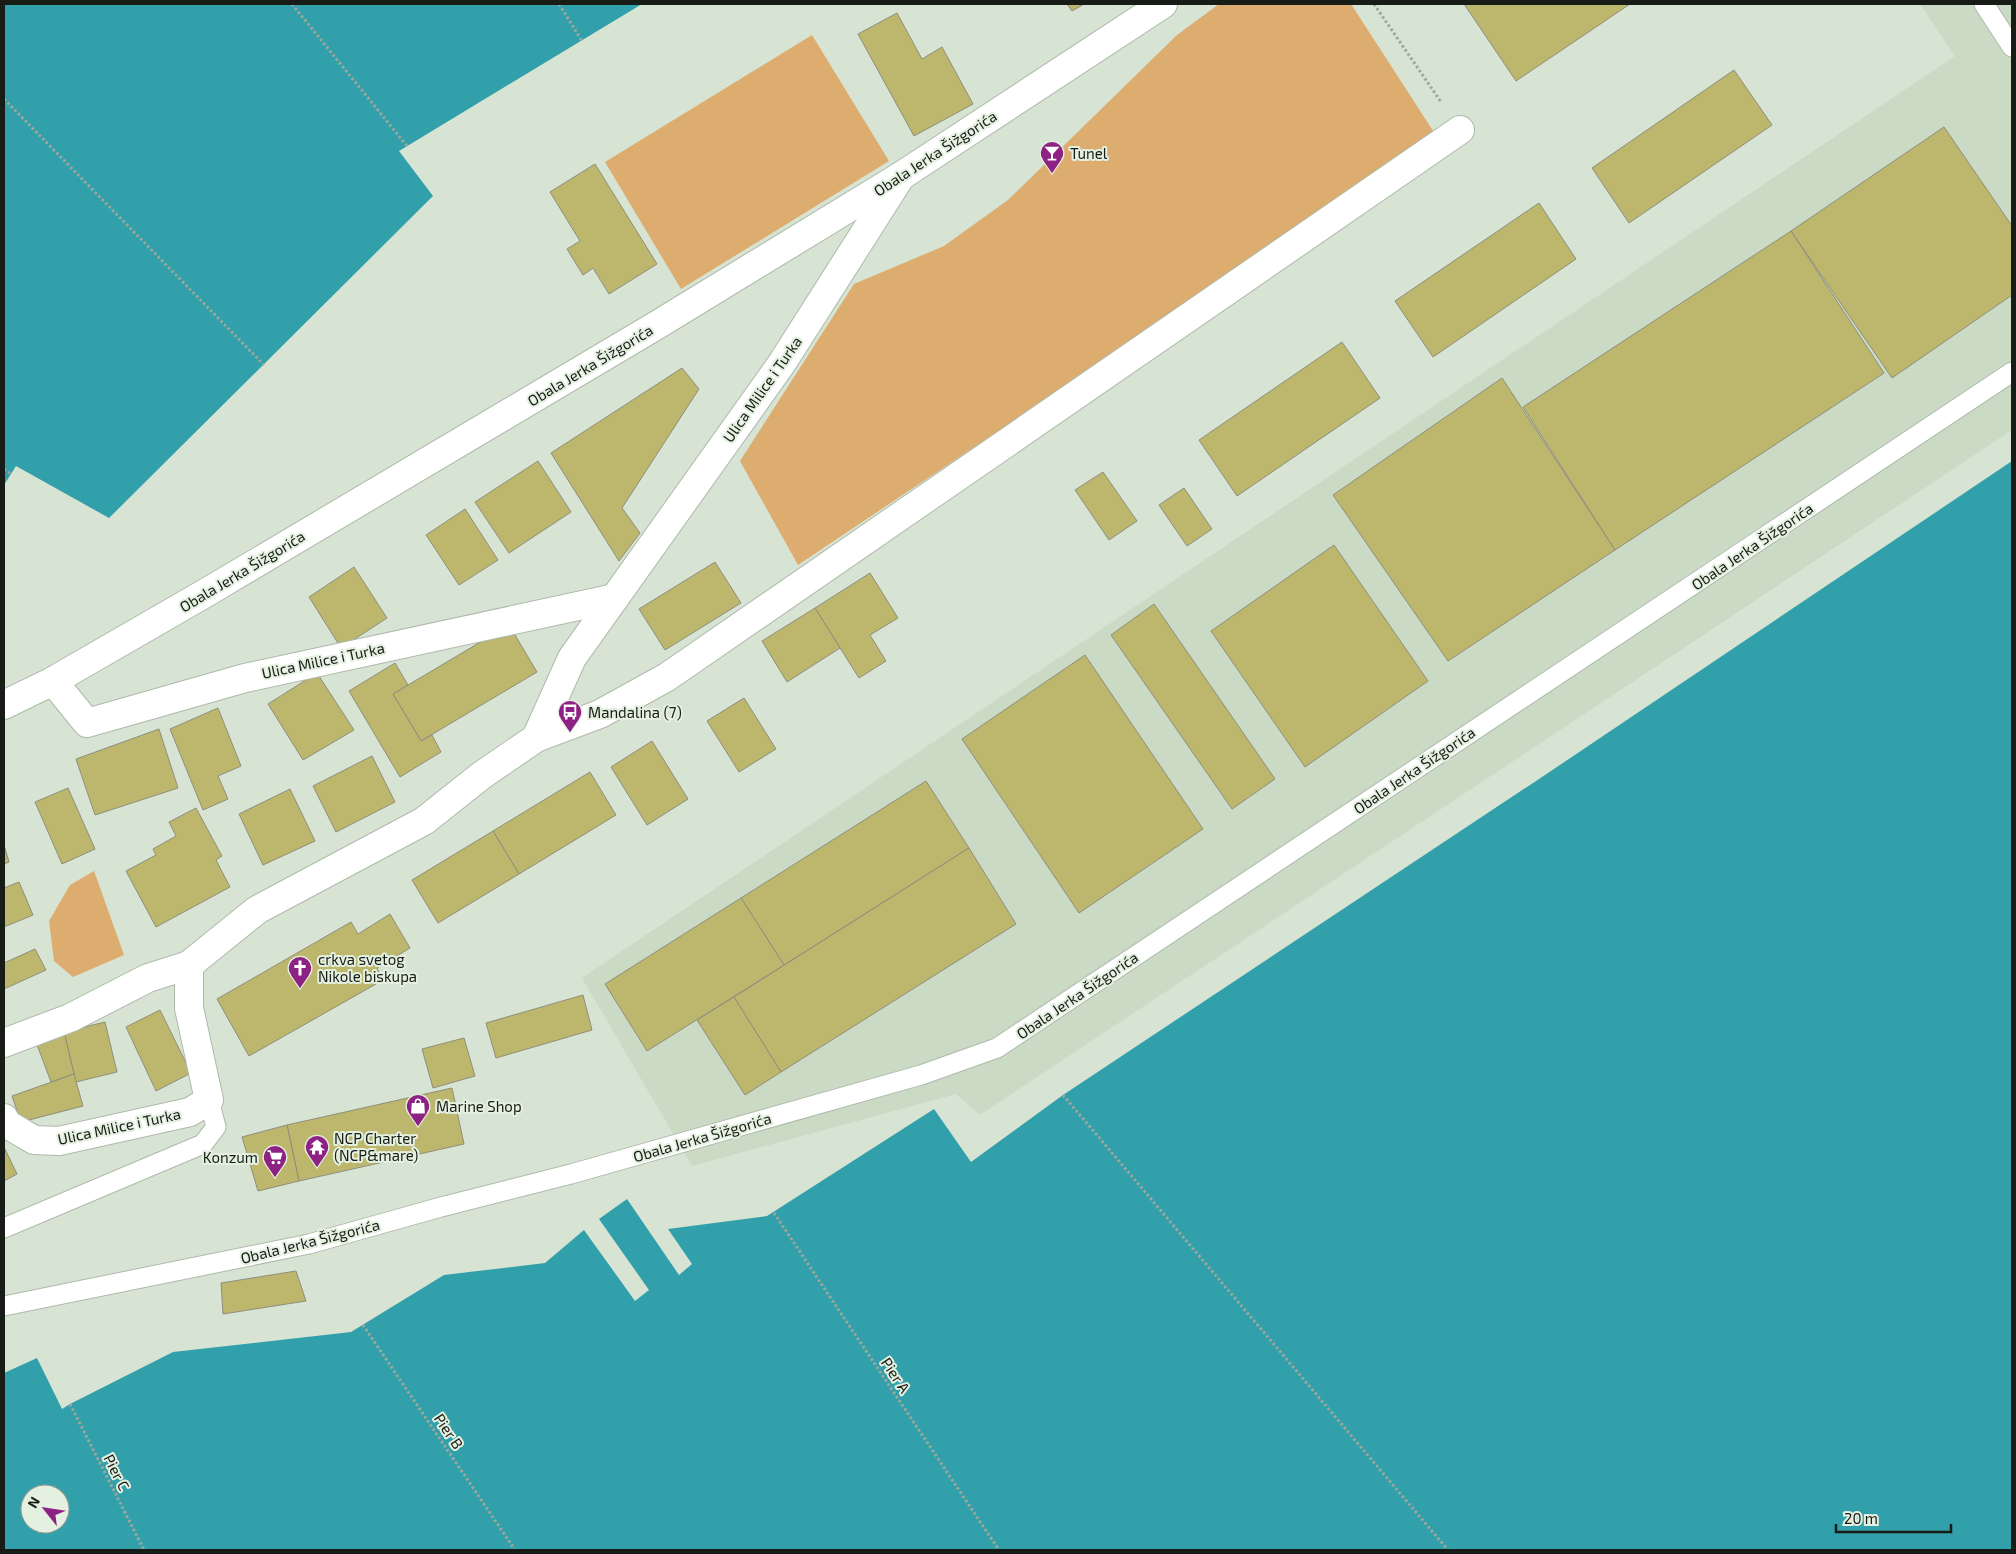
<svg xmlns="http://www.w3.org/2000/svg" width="2016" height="1554" viewBox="0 0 2016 1554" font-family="'Exo 2',sans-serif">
<rect width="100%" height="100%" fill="#d7e3d3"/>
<!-- built -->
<polygon fill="#cadac4" points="1920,4 2012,4 2012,430 980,1115 956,1094 692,1166 582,978 1955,56"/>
<!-- green -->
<g fill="#ddac6f">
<polygon points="1219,4 1351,4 1437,137 798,565 740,461 854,284 944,246 1008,200 1177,35"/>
<polygon points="812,35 889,161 681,289 605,162"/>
<polygon points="94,871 124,955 73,977 54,961 49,921 70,885"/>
</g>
<!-- water -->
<g fill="#32a0ab" fill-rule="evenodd">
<polygon points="4,4 642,4 399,151 433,196 109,518 16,466 4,485"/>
<path d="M2012,461V1550H4V1373L37,1358L62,1409L70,1404L173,1352L351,1332L444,1275L545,1263L584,1230L635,1301L649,1290L599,1219L627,1199L679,1275L692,1264L668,1229L767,1216L934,1109L971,1162L1063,1095L1545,775ZM30,1494H60V1524H30Z"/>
</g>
<!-- building -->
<g fill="#bcb76c" stroke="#8f8e7d">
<polygon points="1067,4 1084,4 1072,11"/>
<polygon points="1464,4 1630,4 1516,81"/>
<polygon points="897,13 922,59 942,47 973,104 914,136 858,34"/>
<polygon points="1734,70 1772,125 1629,223 1592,168"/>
<polygon points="1944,127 2012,226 2012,295 1892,378 1791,231"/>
<polygon points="595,164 657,264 609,294 593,268 583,275 567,249 580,241 550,192"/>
<polygon points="1539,203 1576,259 1433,357 1395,301"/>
<polygon points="1791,231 1884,373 1615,550 1523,407"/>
<polygon points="1342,342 1380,398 1237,496 1199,440"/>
<polygon points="682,368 699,389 622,508 640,533 619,561 551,453"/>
<polygon points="1502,378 1615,550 1448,661 1333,495"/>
<polygon points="538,461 571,512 509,553 475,502"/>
<polygon points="1103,472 1137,521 1109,540 1075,490"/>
<polygon points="1184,488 1212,529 1187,546 1159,505"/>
<polygon points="465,509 498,560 459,585 426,535"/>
<polygon points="1334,545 1428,681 1305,767 1211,631"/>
<polygon points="715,562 741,603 665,650 639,609"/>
<polygon points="354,567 387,618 341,648 309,597"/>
<polygon points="870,573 898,618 870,635 886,661 859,678 815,608"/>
<polygon points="1154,604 1275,779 1232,809 1111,635"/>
<polygon points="815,608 840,648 787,682 762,641"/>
<polygon points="509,625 537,672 421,741 393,694"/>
<polygon points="1085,655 1203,829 1079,913 962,739"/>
<polygon points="395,663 408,685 393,694 421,741 432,735 441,752 400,777 349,691"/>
<polygon points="317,673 354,730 303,760 268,704"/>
<polygon points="744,698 776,749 739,772 707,721"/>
<polygon points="218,708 241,766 218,776 228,799 203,810 170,729"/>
<polygon points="159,729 178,788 95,815 76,759"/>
<polygon points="652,741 688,799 647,825 611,767"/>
<polygon points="372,756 395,802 336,832 313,786"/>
<polygon points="590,772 616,815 519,874 493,831"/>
<polygon points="926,781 969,848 784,965 741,898"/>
<polygon points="68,788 95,849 62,864 35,802"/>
<polygon points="290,789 315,841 263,865 239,814"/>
<polygon points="196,808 222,856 216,860 230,887 156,927 126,871 156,855 153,849 176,836 169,822"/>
<polygon points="493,831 519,874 438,923 412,880"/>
<polygon points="4,845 9,862 4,864"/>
<polygon points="969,848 1016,924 781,1072 734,997"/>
<polygon points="19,882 33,915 4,927 4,888"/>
<polygon points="741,898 784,965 647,1051 605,984"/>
<polygon points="390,914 410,948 377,968 383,980 249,1056 217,999 351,922 358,934"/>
<polygon points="35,949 46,970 4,989 4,963"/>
<polygon points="583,995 592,1030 496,1058 486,1023"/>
<polygon points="734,997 781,1072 745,1095 697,1020"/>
<polygon points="160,1010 191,1073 156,1091 126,1027"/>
<polygon points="105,1022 117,1072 76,1082 64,1032"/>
<polygon points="64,1032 74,1074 51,1082 36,1042"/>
<polygon points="464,1038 475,1076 433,1088 422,1049"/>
<polygon points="74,1074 83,1106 21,1122 12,1096"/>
<polygon points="452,1088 464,1144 299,1181 287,1125"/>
<polygon points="287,1125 299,1181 258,1191 242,1137"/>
<polygon points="4,1147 17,1174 4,1181"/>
<polygon points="296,1271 306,1301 223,1314 221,1283"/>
</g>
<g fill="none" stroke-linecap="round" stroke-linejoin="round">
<!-- service casing -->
<g stroke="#aebaab" stroke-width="21">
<g id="service">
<polyline points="1984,4 2012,47"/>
<polyline points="4,1228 203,1144 216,1127 209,1100"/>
<polyline points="4,1306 309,1244 441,1207 571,1174 921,1075 997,1048 2012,372"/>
</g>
</g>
<!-- minor casing -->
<g stroke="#aebaab" stroke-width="30">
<g id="minor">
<polyline points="53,681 87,723 245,678 615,598"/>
<polyline points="4,705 53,681 209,591 657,325 901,176 1163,4"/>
<polyline points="536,738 600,714 667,677 1460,130"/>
<polyline points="4,1043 70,1018 148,978 189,965"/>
<polyline points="4,1118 7,1124 34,1140 59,1141 190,1112 209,1100 189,1008 189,965 257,910 424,821 482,775 536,738 572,658 782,363 901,176"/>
</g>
</g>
<!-- path -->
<g stroke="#9da79a" stroke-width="3" stroke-dasharray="2.5 2.5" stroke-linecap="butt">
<polyline points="292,4 407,146"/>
<polyline points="559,4 582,41"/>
<polyline points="1374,4 1441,102"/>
<polyline points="4,99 264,365"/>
<polyline points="4,469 11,474"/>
<polyline points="1063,1095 1448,1550"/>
<polyline points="774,1213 999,1550"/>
<polyline points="363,1325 515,1550"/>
<polyline points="70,1404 144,1550"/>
</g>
<!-- service -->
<use href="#service" stroke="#fff" stroke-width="19"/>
<!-- minor -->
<use href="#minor" stroke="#fff" stroke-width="28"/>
</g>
<!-- icons -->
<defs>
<g id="bar-pin" transform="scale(1.25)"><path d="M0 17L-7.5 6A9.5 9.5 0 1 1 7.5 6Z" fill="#8e2184" stroke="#e4f0e0"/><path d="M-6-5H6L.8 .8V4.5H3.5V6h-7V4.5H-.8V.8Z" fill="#fff"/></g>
<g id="bus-pin" transform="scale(1.25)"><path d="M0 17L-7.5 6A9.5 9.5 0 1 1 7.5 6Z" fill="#8e2184" stroke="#e4f0e0"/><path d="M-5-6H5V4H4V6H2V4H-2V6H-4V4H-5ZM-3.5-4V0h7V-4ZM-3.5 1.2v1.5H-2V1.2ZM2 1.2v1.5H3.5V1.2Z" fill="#fff"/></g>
<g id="church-pin" transform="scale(1.25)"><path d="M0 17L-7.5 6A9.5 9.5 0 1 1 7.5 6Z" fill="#8e2184" stroke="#e4f0e0"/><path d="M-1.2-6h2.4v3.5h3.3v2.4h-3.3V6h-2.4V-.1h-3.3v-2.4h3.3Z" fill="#fff"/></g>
<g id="shop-pin" transform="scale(1.25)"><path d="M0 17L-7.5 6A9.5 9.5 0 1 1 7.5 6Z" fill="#8e2184" stroke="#e4f0e0"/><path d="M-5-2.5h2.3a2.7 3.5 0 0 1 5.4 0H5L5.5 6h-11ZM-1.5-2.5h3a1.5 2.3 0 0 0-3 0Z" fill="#fff"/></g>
<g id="temple-pin" transform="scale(1.25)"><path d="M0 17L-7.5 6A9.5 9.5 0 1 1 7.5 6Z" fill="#8e2184" stroke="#e4f0e0"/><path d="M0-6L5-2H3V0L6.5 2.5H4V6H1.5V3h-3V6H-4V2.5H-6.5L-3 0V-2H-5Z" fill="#fff"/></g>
<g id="supermarket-pin" transform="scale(1.25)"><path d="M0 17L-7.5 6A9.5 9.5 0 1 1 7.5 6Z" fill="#8e2184" stroke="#e4f0e0"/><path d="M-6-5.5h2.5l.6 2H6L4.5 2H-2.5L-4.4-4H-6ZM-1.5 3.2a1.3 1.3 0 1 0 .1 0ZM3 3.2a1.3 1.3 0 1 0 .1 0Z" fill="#fff"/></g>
</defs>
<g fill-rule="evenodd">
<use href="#bar-pin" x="1052" y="153"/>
<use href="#bus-pin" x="570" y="712"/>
<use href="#church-pin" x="300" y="968"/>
<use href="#shop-pin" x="418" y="1106"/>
<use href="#temple-pin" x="317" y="1147"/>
<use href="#supermarket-pin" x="275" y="1157"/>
</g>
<g text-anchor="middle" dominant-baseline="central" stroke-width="4" stroke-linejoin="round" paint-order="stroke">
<!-- street labels -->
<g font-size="15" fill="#181c17" stroke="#e4f0e0">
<text transform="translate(935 153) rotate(-33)">Obala Jerka Šižgorića</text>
<text transform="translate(590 365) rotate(-31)">Obala Jerka Šižgorića</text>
<text transform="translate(762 389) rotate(-55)">Ulica Milice i Turka</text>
<text transform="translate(1752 546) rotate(-34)">Obala Jerka Šižgorića</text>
<text transform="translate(242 571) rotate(-31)">Obala Jerka Šižgorića</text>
<text transform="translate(323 660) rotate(-12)">Ulica Milice i Turka</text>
<text transform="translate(1414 770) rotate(-34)">Obala Jerka Šižgorića</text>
<text transform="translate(1077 995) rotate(-34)">Obala Jerka Šižgorića</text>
<text transform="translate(119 1126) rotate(-12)">Ulica Milice i Turka</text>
<text transform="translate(702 1137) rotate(-16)">Obala Jerka Šižgorića</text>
<text transform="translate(310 1241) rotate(-14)">Obala Jerka Šižgorića</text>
<text transform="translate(896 1375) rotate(56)">Pier A</text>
<text transform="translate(449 1431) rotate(56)">Pier B</text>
<text transform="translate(117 1472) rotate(63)">Pier C</text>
</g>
<!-- poi labels -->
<g font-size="15" fill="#181c17" stroke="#e4f0e0" text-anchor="start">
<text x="1070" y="153">Tunel</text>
<text x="588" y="712">Mandalina (7)</text>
<text x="318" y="959">crkva svetog<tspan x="318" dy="17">Nikole biskupa</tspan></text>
<text x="436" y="1106">Marine Shop</text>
<text x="334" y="1138">NCP Charter<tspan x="334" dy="17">(NCP&amp;mare)</tspan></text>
<text x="258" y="1157" text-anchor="end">Konzum</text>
</g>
</g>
<!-- border -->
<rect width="2016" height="1554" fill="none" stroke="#181c17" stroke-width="10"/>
<!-- north arrow -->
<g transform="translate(45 1509) rotate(300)"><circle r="24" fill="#e4f0e0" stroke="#929b90"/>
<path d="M0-4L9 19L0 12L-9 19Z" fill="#8e2184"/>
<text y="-8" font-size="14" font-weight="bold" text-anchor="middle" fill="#181c17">N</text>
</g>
<!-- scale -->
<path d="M1836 1524v8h115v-8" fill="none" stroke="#181c17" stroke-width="2.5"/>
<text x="1844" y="1524" font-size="15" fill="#181c17" stroke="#e4f0e0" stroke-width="4" paint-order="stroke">20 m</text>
</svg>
